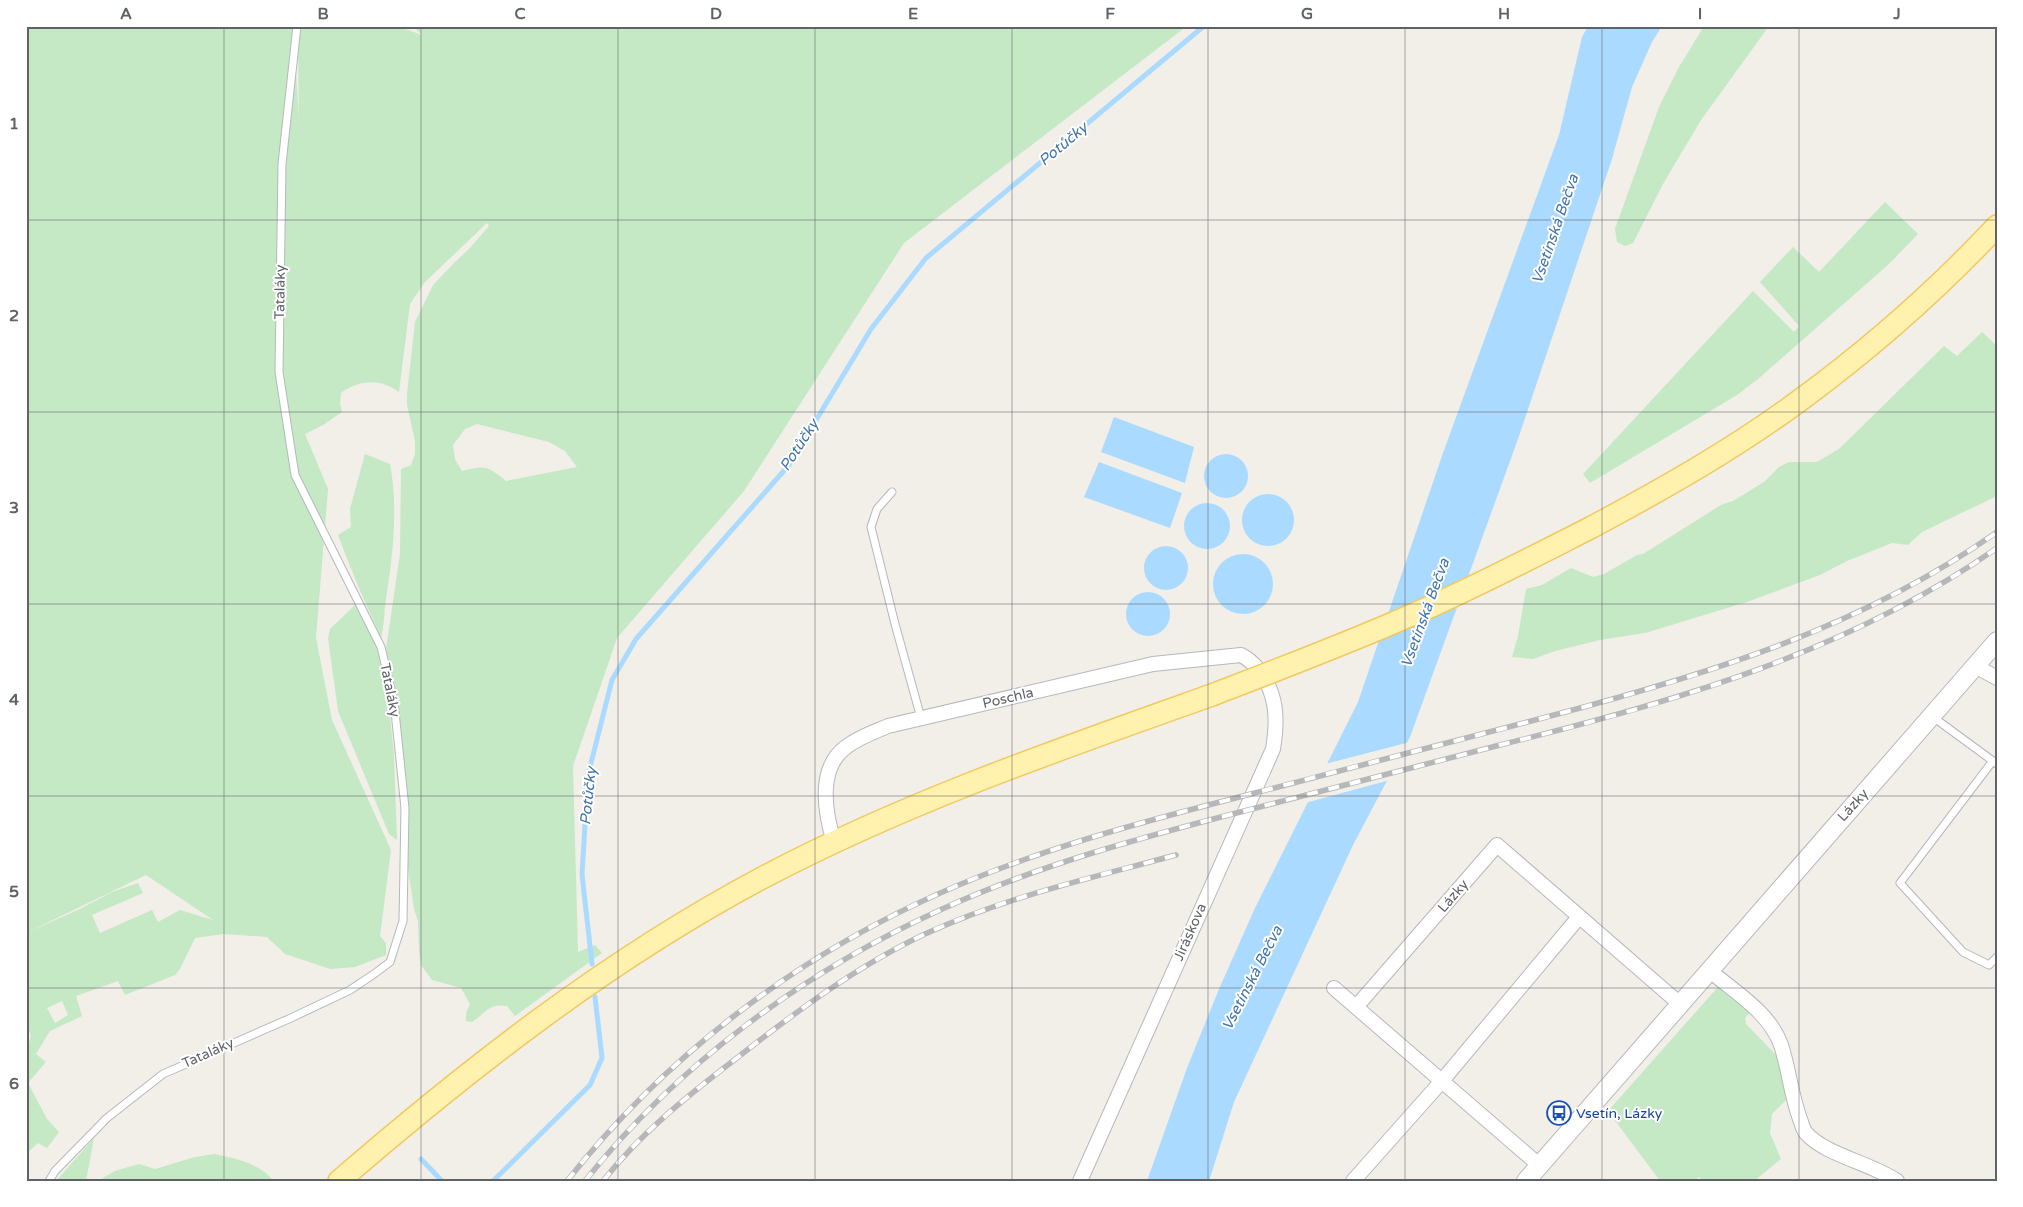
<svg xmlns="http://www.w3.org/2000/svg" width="2023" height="1207" viewBox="0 0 2023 1207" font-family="'Varela Round',sans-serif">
<rect width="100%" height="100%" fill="#f1efe8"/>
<!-- green -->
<g fill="#c5e8c5" fill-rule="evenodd">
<path d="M26,26H293L299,119L298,52L294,26H397L422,35L413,26H1187L904,243L744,491L617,638L573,766L578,952L595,945L602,953L515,1016L507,1006C488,1003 486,1013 472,1022L466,1021V1013L470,1004L461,988L432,980L421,965L419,950L418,921L414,909L404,841L401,749L396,690L386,649L400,554L401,469L411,465L415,454V441L407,405V394L415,322L433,285L458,259L469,249L489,226L487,223L425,282L410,304L399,392C381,379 360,379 341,393L340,403L342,412L323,425L305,434L328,489L316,638L332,720L391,850L380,936L386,943V955L355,967L330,969L285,954L267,937L223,934L195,938L180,969L175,975L125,995L118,981L76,996L82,1016L50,1031L36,1054L46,1062L28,1083L47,1119L59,1132L47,1148L38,1143L26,1154V1053L31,1036L26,1023ZM477,424L549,442L565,451L577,467L506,481C487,466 486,465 462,471L455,459L453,445L465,429ZM146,875L213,920L180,910L158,922L152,910L100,933L92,915L143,893L138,883L112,892L80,909L28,932ZM62,1001L68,1015L55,1023L47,1008Z"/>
<polygon points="1704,26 1769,26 1701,120 1663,184 1633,243 1625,246 1617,242 1615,229 1659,107 1679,67"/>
<polygon points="1885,202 1918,234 1889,264 1758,379 1737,395 1590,483 1583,474 1753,291 1794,332 1799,326 1760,282 1793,247 1819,272"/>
<polygon points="1982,332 1997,346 1997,496 1922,532 1908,545 1892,543 1847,561 1820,575 1747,602 1645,633 1600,640 1555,651 1533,659 1512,657 1518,636 1526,589 1542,585 1571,568 1593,577 1604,574 1637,555 1643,554 1713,510 1723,504 1733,501 1764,482 1779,467 1789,462 1817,462 1839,449 1944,346 1957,356"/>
<path d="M365,454L390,464C399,511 392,560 385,606C384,616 384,627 381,637C365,603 351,570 338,535L351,527L350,509Z"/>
<polygon points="355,605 375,644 386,676 394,756 397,840 389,834 338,711 328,638 330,629"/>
<polygon points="1718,987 1751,1012 1745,1018 1746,1024 1777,1056 1787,1099 1772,1114 1770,1133 1781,1159 1754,1181 1703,1181 1699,1177 1694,1181 1660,1181 1608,1111"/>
<polygon points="94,1138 86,1181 56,1181"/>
<path d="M214,1154C236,1158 260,1164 274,1181H98L115,1171L139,1164L155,1169L195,1157Z"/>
</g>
<!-- water -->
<g fill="#aadaff">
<polygon points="1588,26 1662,26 1652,42 1632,87 1612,159 1518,439 1410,737 1353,845 1234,1102 1209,1181 1147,1181 1187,1068 1219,989 1255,908 1358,702 1443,453 1559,135 1582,37"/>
<polygon points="1114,417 1194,447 1185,483 1101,452"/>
<circle cx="1226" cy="476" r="22"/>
<polygon points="1099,462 1182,493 1170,528 1084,497"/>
<circle cx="1268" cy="520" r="26"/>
<circle cx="1207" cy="526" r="23"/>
<circle cx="1166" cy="568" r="22"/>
<circle cx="1243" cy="584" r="30"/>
<circle cx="1148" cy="614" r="22"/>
</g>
<!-- pier -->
<polygon fill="#f1efe8" points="1410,742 1390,780 1305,803 1325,764"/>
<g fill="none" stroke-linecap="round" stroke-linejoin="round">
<!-- stream -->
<g stroke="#aadaff" stroke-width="5">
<polyline points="592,964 582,874 588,775 612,680 636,639 789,465 871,329 926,258 1204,26"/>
<polyline points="421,1159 442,1181"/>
<polyline points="493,1181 590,1085 602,1058 595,997"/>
</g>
<!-- service casing -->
<g stroke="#b5b8bc" stroke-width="9">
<g id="service">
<polyline points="892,492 877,509 871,527 895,624 921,718"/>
<polyline points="1933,717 1997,764"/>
<polyline points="1992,762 1900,883 1963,952 1989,965 1997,957"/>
<polyline points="49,1181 55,1171 107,1118 163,1074 291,1018 350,990 374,974 390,962 403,921 405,808 394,702 381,647 295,475 279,372 282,164 297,26"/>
</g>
</g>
<!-- minor casing -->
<g stroke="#b5b8bc" stroke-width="16">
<g id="minor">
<polyline points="1975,666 1997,678"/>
<path d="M834,842C825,813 817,768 846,747C859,737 874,732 888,726L1153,664L1241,655C1249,659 1253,663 1259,670C1277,694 1278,719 1273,749L1080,1181"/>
<path d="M1710,971C1735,992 1770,1013 1781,1045C1789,1069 1791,1095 1800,1119C1802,1124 1803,1130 1806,1133C1825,1155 1871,1163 1897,1181"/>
<polyline points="1334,988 1356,1007"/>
<polyline points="1539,1165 1356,1007 1497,845 1680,1004"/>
<polyline points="1353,1181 1441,1082 1579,917"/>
</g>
</g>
<!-- tertiary casing -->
<g stroke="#b5b8bc" stroke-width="20">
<polyline id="tertiary" points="1526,1181 1997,641"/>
</g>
<!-- primary casing -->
<g stroke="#f2c960" stroke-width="24">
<g id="primary">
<path d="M1592,527C1663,489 1734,449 1799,401C1870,349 1937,290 1997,226"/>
<path d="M339,1181C471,1067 608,960 762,878C906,802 1060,749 1212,695"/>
</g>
</g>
<!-- service -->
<use href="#service" stroke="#fff" stroke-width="7"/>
<!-- minor -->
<use href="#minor" stroke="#fff" stroke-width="14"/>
<!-- tertiary -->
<use href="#tertiary" stroke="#fff" stroke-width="18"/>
<!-- primary -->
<use href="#primary" stroke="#fff2af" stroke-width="21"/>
<!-- rail casing -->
<g stroke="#b6b7b8" stroke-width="5.5">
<g id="rail">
<path d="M567,1181C665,1057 794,958 938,894C1038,849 1145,821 1251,794C1352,767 1453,742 1554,715C1712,673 1862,627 1997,532"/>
<path d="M585,1181C678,1064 804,972 940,910C1038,865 1143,837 1248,810C1332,788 1416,767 1500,745C1675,702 1848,652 1997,548"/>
<path d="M603,1181C640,1134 686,1097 733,1061C793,1014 855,967 925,934C1005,897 1091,878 1176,855"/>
</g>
</g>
<!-- rail -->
<use href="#rail" stroke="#fff" stroke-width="4" stroke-dasharray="11" stroke-linecap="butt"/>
<!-- primary-bridge casing -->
<g stroke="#f2c960" stroke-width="24" stroke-linecap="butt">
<path id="primary-bridge" d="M1212,695C1277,670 1343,645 1407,617C1470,590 1531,558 1592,527"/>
</g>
<!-- primary-bridge -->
<use href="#primary-bridge" stroke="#fff2af" stroke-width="21"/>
</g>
<!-- grid -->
<path fill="none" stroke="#5f6368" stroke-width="1" stroke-opacity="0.55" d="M224,26V1181M421,26V1181M618,26V1181M815,26V1181M1012,26V1181M1208,26V1181M1405,26V1181M1602,26V1181M1799,26V1181M26,220H1997M26,412H1997M26,604H1997M26,796H1997M26,988H1997"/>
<!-- icons -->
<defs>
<g id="bus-ring" transform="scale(1.25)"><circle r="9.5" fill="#fff" stroke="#1a4fb4" stroke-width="1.5"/><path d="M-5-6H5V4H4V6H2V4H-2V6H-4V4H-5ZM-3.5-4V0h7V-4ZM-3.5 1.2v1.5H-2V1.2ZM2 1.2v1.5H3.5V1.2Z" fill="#1a4fb4"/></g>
</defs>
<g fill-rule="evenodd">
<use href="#bus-ring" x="1559" y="1113"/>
</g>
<g text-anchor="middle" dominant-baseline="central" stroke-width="4" stroke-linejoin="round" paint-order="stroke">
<!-- street labels -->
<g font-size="14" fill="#5f6368" stroke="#fff">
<text transform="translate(280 292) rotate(-89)">Tataláky</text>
<text transform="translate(390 690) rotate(79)">Tataláky</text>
<text transform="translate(1008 698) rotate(-13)">Poschla</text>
<text transform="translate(1853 805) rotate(-48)">Lázky</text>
<text transform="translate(1453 896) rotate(-49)">Lázky</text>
<text transform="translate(1190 932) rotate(-66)">Jiráskova</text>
<text transform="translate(208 1053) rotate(-24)">Tataláky</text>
</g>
<!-- transit labels -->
<g font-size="14" fill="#164399" stroke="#fff" text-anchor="start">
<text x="1576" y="1113">Vsetín, Lázky</text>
</g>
<!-- water labels -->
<g font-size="15" font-style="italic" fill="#4174aa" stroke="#fff">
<text transform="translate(1063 144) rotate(-40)">Potůčky</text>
<text transform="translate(1555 229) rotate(-71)">Vsetínská Bečva</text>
<text transform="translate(799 445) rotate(-57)">Potůčky</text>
<text transform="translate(1425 613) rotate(-70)">Vsetínská Bečva</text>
<text transform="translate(588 796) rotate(-84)">Potůčky</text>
<text transform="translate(1252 978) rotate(-63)">Vsetínská Bečva</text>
</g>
</g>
<!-- border -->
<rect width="2023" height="1207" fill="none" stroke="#ffffff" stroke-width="55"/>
<rect x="28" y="28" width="1968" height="1152" fill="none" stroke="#5f6368" stroke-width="2"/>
<g font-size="16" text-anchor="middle" font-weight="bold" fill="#5f6368">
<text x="126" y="19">A</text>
<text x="323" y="19">B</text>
<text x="520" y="19">C</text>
<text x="716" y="19">D</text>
<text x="913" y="19">E</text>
<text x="1110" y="19">F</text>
<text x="1307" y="19">G</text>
<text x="1504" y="19">H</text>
<text x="1700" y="19">I</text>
<text x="1897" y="19">J</text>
<text x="14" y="129">1</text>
<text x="14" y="321">2</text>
<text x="14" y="513">3</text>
<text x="14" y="705">4</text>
<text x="14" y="897">5</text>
<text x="14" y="1089">6</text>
</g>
</svg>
